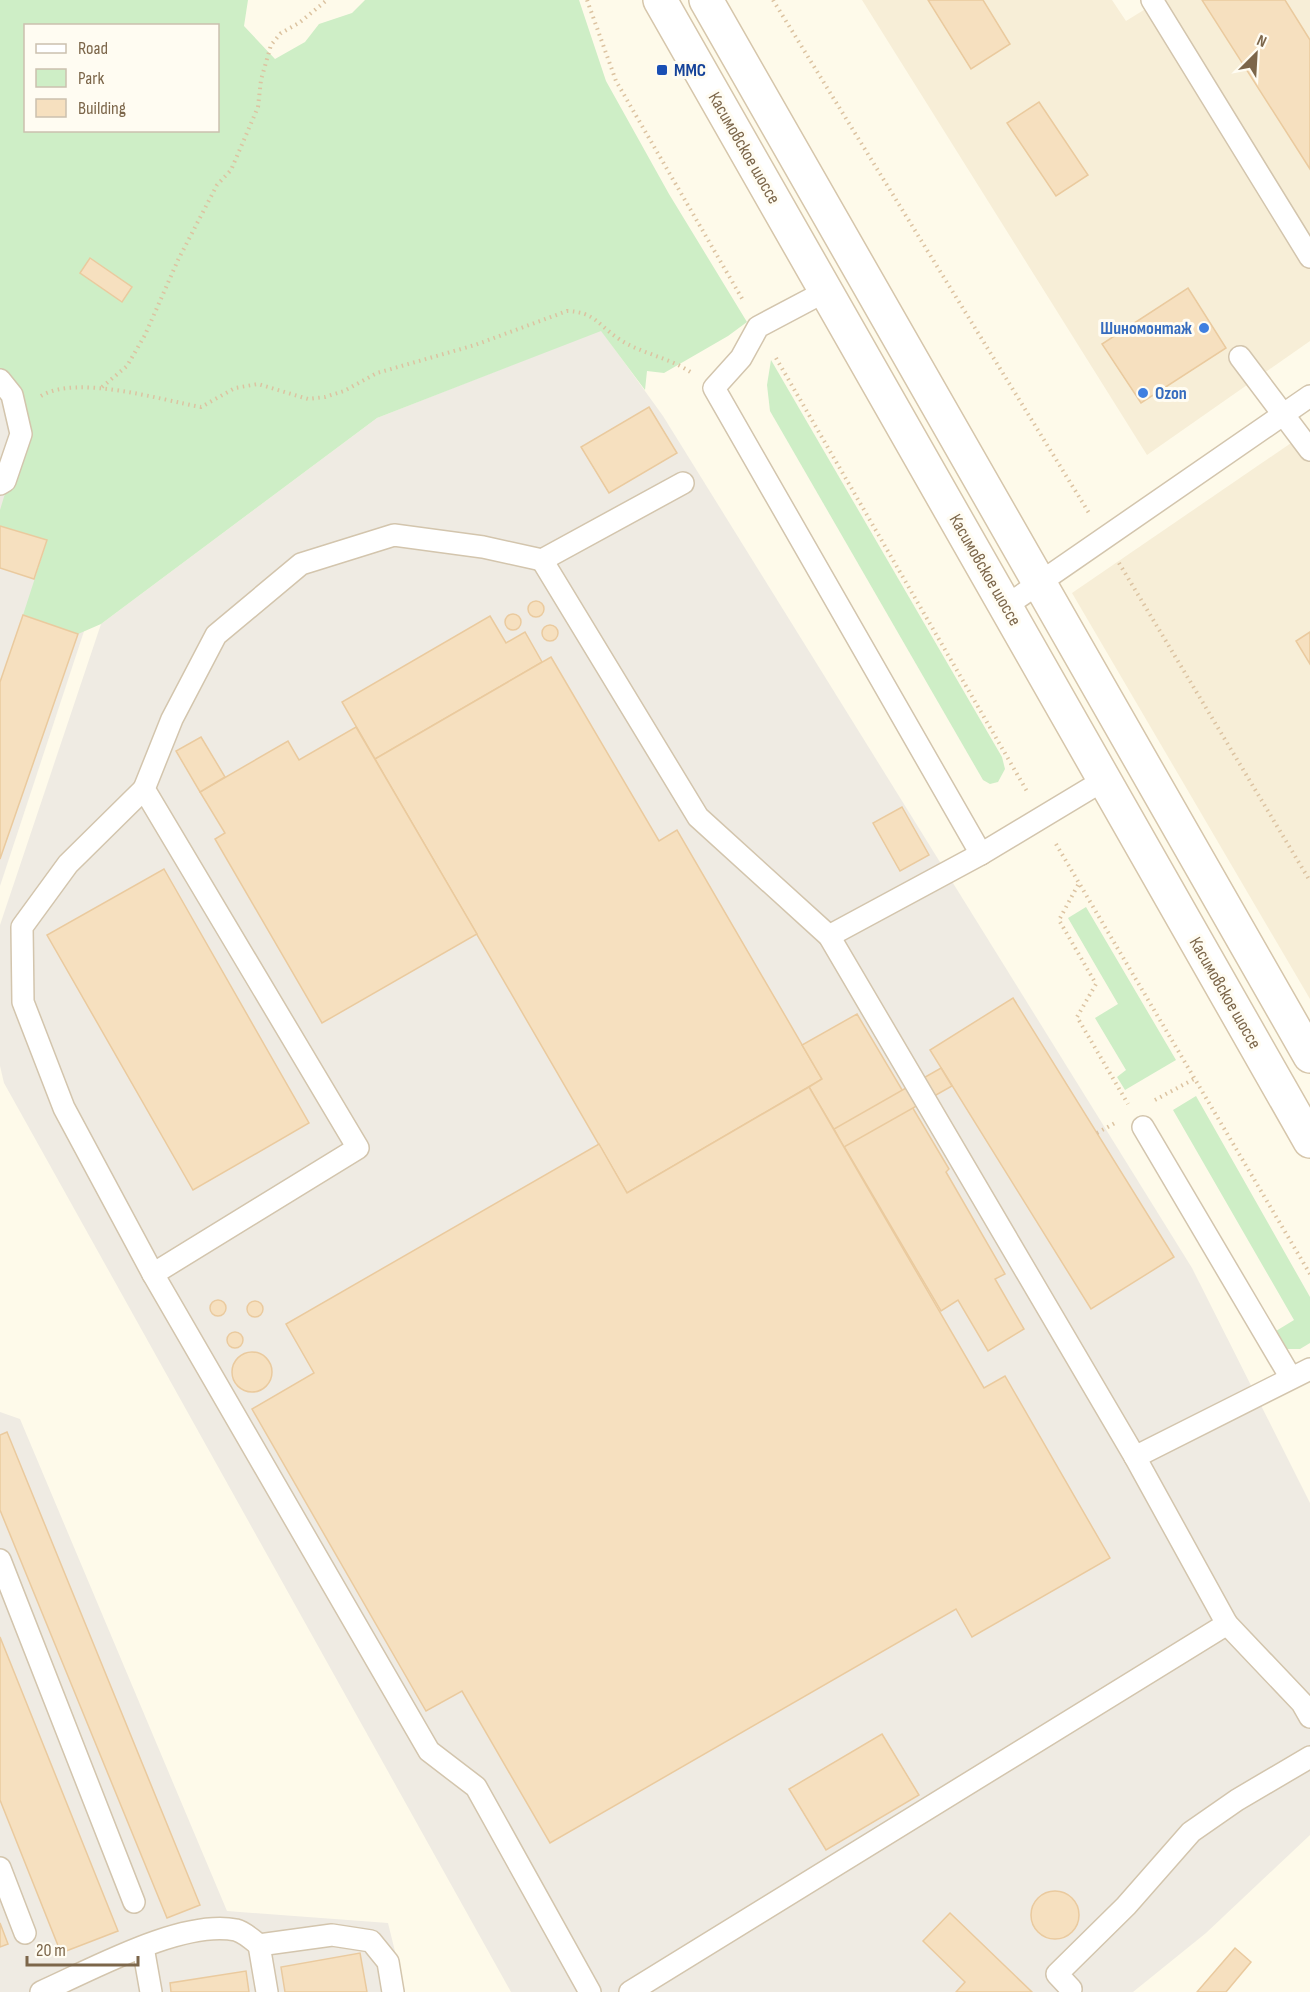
<svg xmlns="http://www.w3.org/2000/svg" width="1310" height="1992" viewBox="0 0 1310 1992" font-family="'Sofia Sans Condensed',sans-serif">
<rect width="100%" height="100%" fill="#fefaea"/>
<!-- residential -->
<g fill="#f7eed7">
<polygon points="862,0 1112,0 1126,21 1160,0 1310,0 1310,341 1147,455"/>
<polygon points="1310,430 1310,999 1072,593"/>
</g>
<!-- industrial -->
<g fill="#efebe3">
<polygon points="601,330 663,416 1192,1268 1310,1503 1310,1835 1206,1933 1133,1992 511,1992 4,1083 0,1066 0,925 101,624 377,418"/>
<polygon points="0,371 92,607 0,886"/>
<polygon points="0,1412 20,1419 227,1911 388,1923 405,1992 0,1992"/>
</g>
<!-- green -->
<g fill="#ceeec6" fill-rule="evenodd">
<path d="M0,0H248L244,26L275,59L305,42L319,24L352,13L365,0H579L606,81L669,194L747,322L728,336L664,373L647,371L645,390L601,331L377,418L101,624L78,634L23,615L47,541L0,526V510L26,424L0,376ZM26,26H218V130H26Z"/>
<polygon points="771,360 1002,757 1005,769 998,782 990,784 983,780 770,411 767,385"/>
<polygon points="1086,907 1176,1060 1125,1090 1117,1077 1126,1070 1095,1018 1118,1004 1068,918"/>
<polygon points="1196,1096 1310,1297 1310,1343 1300,1349 1284,1349 1276,1338 1276,1331 1294,1320 1173,1110"/>
</g>
<!-- building -->
<g fill="#f6e0bf" stroke="#eaca9e" stroke-width="1.5">
<polygon points="928,0 983,0 1010,44 971,69"/>
<polygon points="1202,0 1285,0 1310,40 1310,169"/>
<polygon points="1039,102 1088,175 1056,196 1007,123"/>
<polygon points="90,258 132,287 122,302 80,273"/>
<polygon points="1188,288 1226,348 1141,403 1102,344"/>
<polygon points="649,407 677,453 609,493 581,447"/>
<polygon points="0,526 47,540 34,579 0,568"/>
<circle cx="536" cy="609" r="8"/>
<circle cx="513" cy="622" r="8"/>
<polygon points="23,615 78,634 0,859 0,682"/>
<polygon points="490,616 506,643 525,632 542,662 375,759 342,702"/>
<circle cx="550" cy="633" r="8"/>
<polygon points="1310,632 1310,664 1296,641"/>
<polygon points="551,657 659,841 677,830 822,1079 627,1193 375,759"/>
<polygon points="356,727 477,934 322,1023 215,839 225,833 200,792 288,741 299,760"/>
<polygon points="201,737 225,777 200,792 176,751"/>
<polygon points="902,807 929,855 900,871 873,823"/>
<polygon points="164,869 309,1123 193,1190 47,935"/>
<polygon points="1013,998 1174,1257 1091,1309 930,1050"/>
<polygon points="857,1014 949,1169 946,1172 1005,1274 995,1279 1024,1329 988,1351 958,1300 941,1311 809,1087 822,1079 802,1045"/>
<polygon points="941,1068 952,1086 844,1147 834,1129"/>
<polygon points="809,1087 984,1388 1005,1376 1110,1558 972,1637 956,1609 550,1843 462,1691 426,1711 252,1409 314,1373 286,1324 599,1144 627,1193"/>
<circle cx="218" cy="1308" r="8"/>
<circle cx="255" cy="1309" r="8"/>
<circle cx="235" cy="1340" r="8"/>
<circle cx="252" cy="1372" r="20"/>
<polygon points="7,1432 200,1905 167,1918 0,1510 0,1435"/>
<polygon points="0,1637 118,1931 61,1953 0,1800"/>
<polygon points="882,1734 919,1795 826,1850 789,1789"/>
<circle cx="1055" cy="1915" r="24"/>
<polygon points="950,1913 1032,1992 956,1992 965,1982 923,1941"/>
<polygon points="0,1923 8,1944 0,1947"/>
<polygon points="1235,1948 1251,1962 1226,1992 1197,1992"/>
<polygon points="360,1953 367,1992 285,1992 281,1967"/>
<polygon points="246,1971 249,1992 171,1992 170,1983"/>
</g>
<g fill="none" stroke-linecap="round" stroke-linejoin="round">
<!-- lane casing -->
<g stroke="#d3c5ad" stroke-width="24">
<g id="lane">
<polyline points="1152,0 1310,257"/>
<polyline points="826,291 758,327 741,358 714,388 981,854 1104,780"/>
<polyline points="1240,357 1310,450"/>
<polyline points="0,380 12,395 21,434 5,481 0,484"/>
<polyline points="683,483 542,560 698,817 829,936 1135,1457 1310,1369"/>
<polyline points="542,560 483,547 394,535 301,564 216,635 172,719 144,789 358,1148 153,1274 429,1751 476,1787 590,1992"/>
<polyline points="1006,606 1310,396"/>
<polyline points="144,789 68,864 22,927 23,1002 64,1108 153,1274"/>
<polyline points="829,936 981,854"/>
<polyline points="1143,1127 1291,1378"/>
<polyline points="0,1560 134,1902"/>
<polyline points="1227,1624 1302,1703 1310,1717"/>
<polyline points="0,1868 25,1933"/>
<polyline points="259,1945 267,1992"/>
<polyline points="143,1947 151,1992"/>
<polyline points="1071,1989 1057,1974 1126,1906 1191,1832 1237,1800 1310,1757"/>
<path d="M41,1992C91,1970 182,1919 236,1930C244,1932 253,1940 259,1945L332,1935L371,1941L388,1962L393,1992"/>
<polyline points="630,1992 1227,1624 1135,1457"/>
</g>
</g>
<!-- secondary casing -->
<g stroke="#d6c6ab" stroke-width="36">
<g id="secondary">
<polyline points="660,0 1310,1141"/>
<polyline points="706,0 1310,1056"/>
</g>
</g>
<!-- path -->
<g stroke="#dcc3a1" stroke-width="4" stroke-dasharray="1.5 4.5" stroke-linecap="butt">
<polyline points="587,0 616,81 744,302"/>
<polyline points="773,0 1089,513"/>
<polyline points="776,358 1028,793"/>
<polyline points="102,387 127,366 145,335 178,260 217,185 231,170 258,107 261,80 271,45 281,33 299,23 327,0"/>
<path d="M41,396C77,374 161,400 201,407L235,388L258,384L308,399L325,397L344,391L377,373L475,345L567,311C595,312 598,325 619,339C641,354 669,357 692,373"/>
<polyline points="1119,563 1310,881"/>
<polyline points="1056,844 1310,1274"/>
<polyline points="1078,885 1059,920 1096,984 1077,1017 1128,1104"/>
<polyline points="1155,1100 1194,1079"/>
<polyline points="1097,1133 1115,1123"/>
</g>
<!-- lane -->
<use href="#lane" stroke="#fff" stroke-width="21"/>
<!-- secondary -->
<use href="#secondary" stroke="#fff" stroke-width="33"/>
</g>
<!-- markers -->
<rect fill="#1a4fb4" stroke="#fffcf2" stroke-width="2" x="656" y="64" width="12" height="12" rx="3"/>
<g fill="#3f7fe0" stroke="#fffcf2" stroke-width="2">
<circle cx="1204" cy="328" r="6"/>
<circle cx="1143" cy="393" r="6"/>
</g>
<g text-anchor="middle" dominant-baseline="central" stroke-width="6" stroke-linejoin="round" paint-order="stroke">
<!-- transit labels -->
<g font-size="18" font-weight="bold" fill="#164399" stroke="#fffcf2" text-anchor="start">
<text x="674" y="70">ММС</text>
</g>
<!-- street labels -->
<g font-size="18" fill="#7c664a" stroke="#fffcf2">
<text transform="translate(744 148) rotate(60)">Касимовское шоссе</text>
<text transform="translate(985 570) rotate(60)">Касимовское шоссе</text>
<text transform="translate(1225 993) rotate(60)">Касимовское шоссе</text>
</g>
<!-- shop labels -->
<g font-size="18" font-weight="bold" fill="#366cbe" stroke="#fffcf2" text-anchor="end">
<text x="1192" y="328">Шиномонтаж</text>
<text x="1155" y="393" text-anchor="start">Ozon</text>
</g>
</g>
<!-- legend -->
<rect x="24" y="24" width="195" height="108" fill="#fffcf2" stroke="#cbc0af" stroke-width="1.5"/>
<rect x="36" y="44" width="30" height="9" fill="#ffffff" stroke="#cbc0af" stroke-width="1.5"/>
<text x="78" y="54" font-size="18" fill="#7c664a">Road</text>
<rect x="36" y="69" width="30" height="18" fill="#ceeec6" stroke="#cbc0af" stroke-width="1.5"/>
<text x="78" y="84" font-size="18" fill="#7c664a">Park</text>
<rect x="36" y="99" width="30" height="18" fill="#f6e0bf" stroke="#cbc0af" stroke-width="1.5"/>
<text x="78" y="114" font-size="18" fill="#7c664a">Building</text>
<!-- north arrow -->
<g transform="translate(1256 54) rotate(24)" stroke="#fffcf2" stroke-width="4.5" paint-order="stroke">
<path d="M0-4.5L10 22L0 15L-10 22Z" fill="#7c664a"/>
<text y="-9" font-size="16" font-weight="bold" text-anchor="middle" fill="#7c664a">N</text>
</g>
<!-- scale -->
<path d="M27 1956v9h111v-9" fill="none" stroke="#7c664a" stroke-width="3"/>
<text x="36" y="1956" font-size="18" fill="#7c664a" stroke="#fffcf2" stroke-width="4.5" paint-order="stroke">20 m</text>
</svg>
